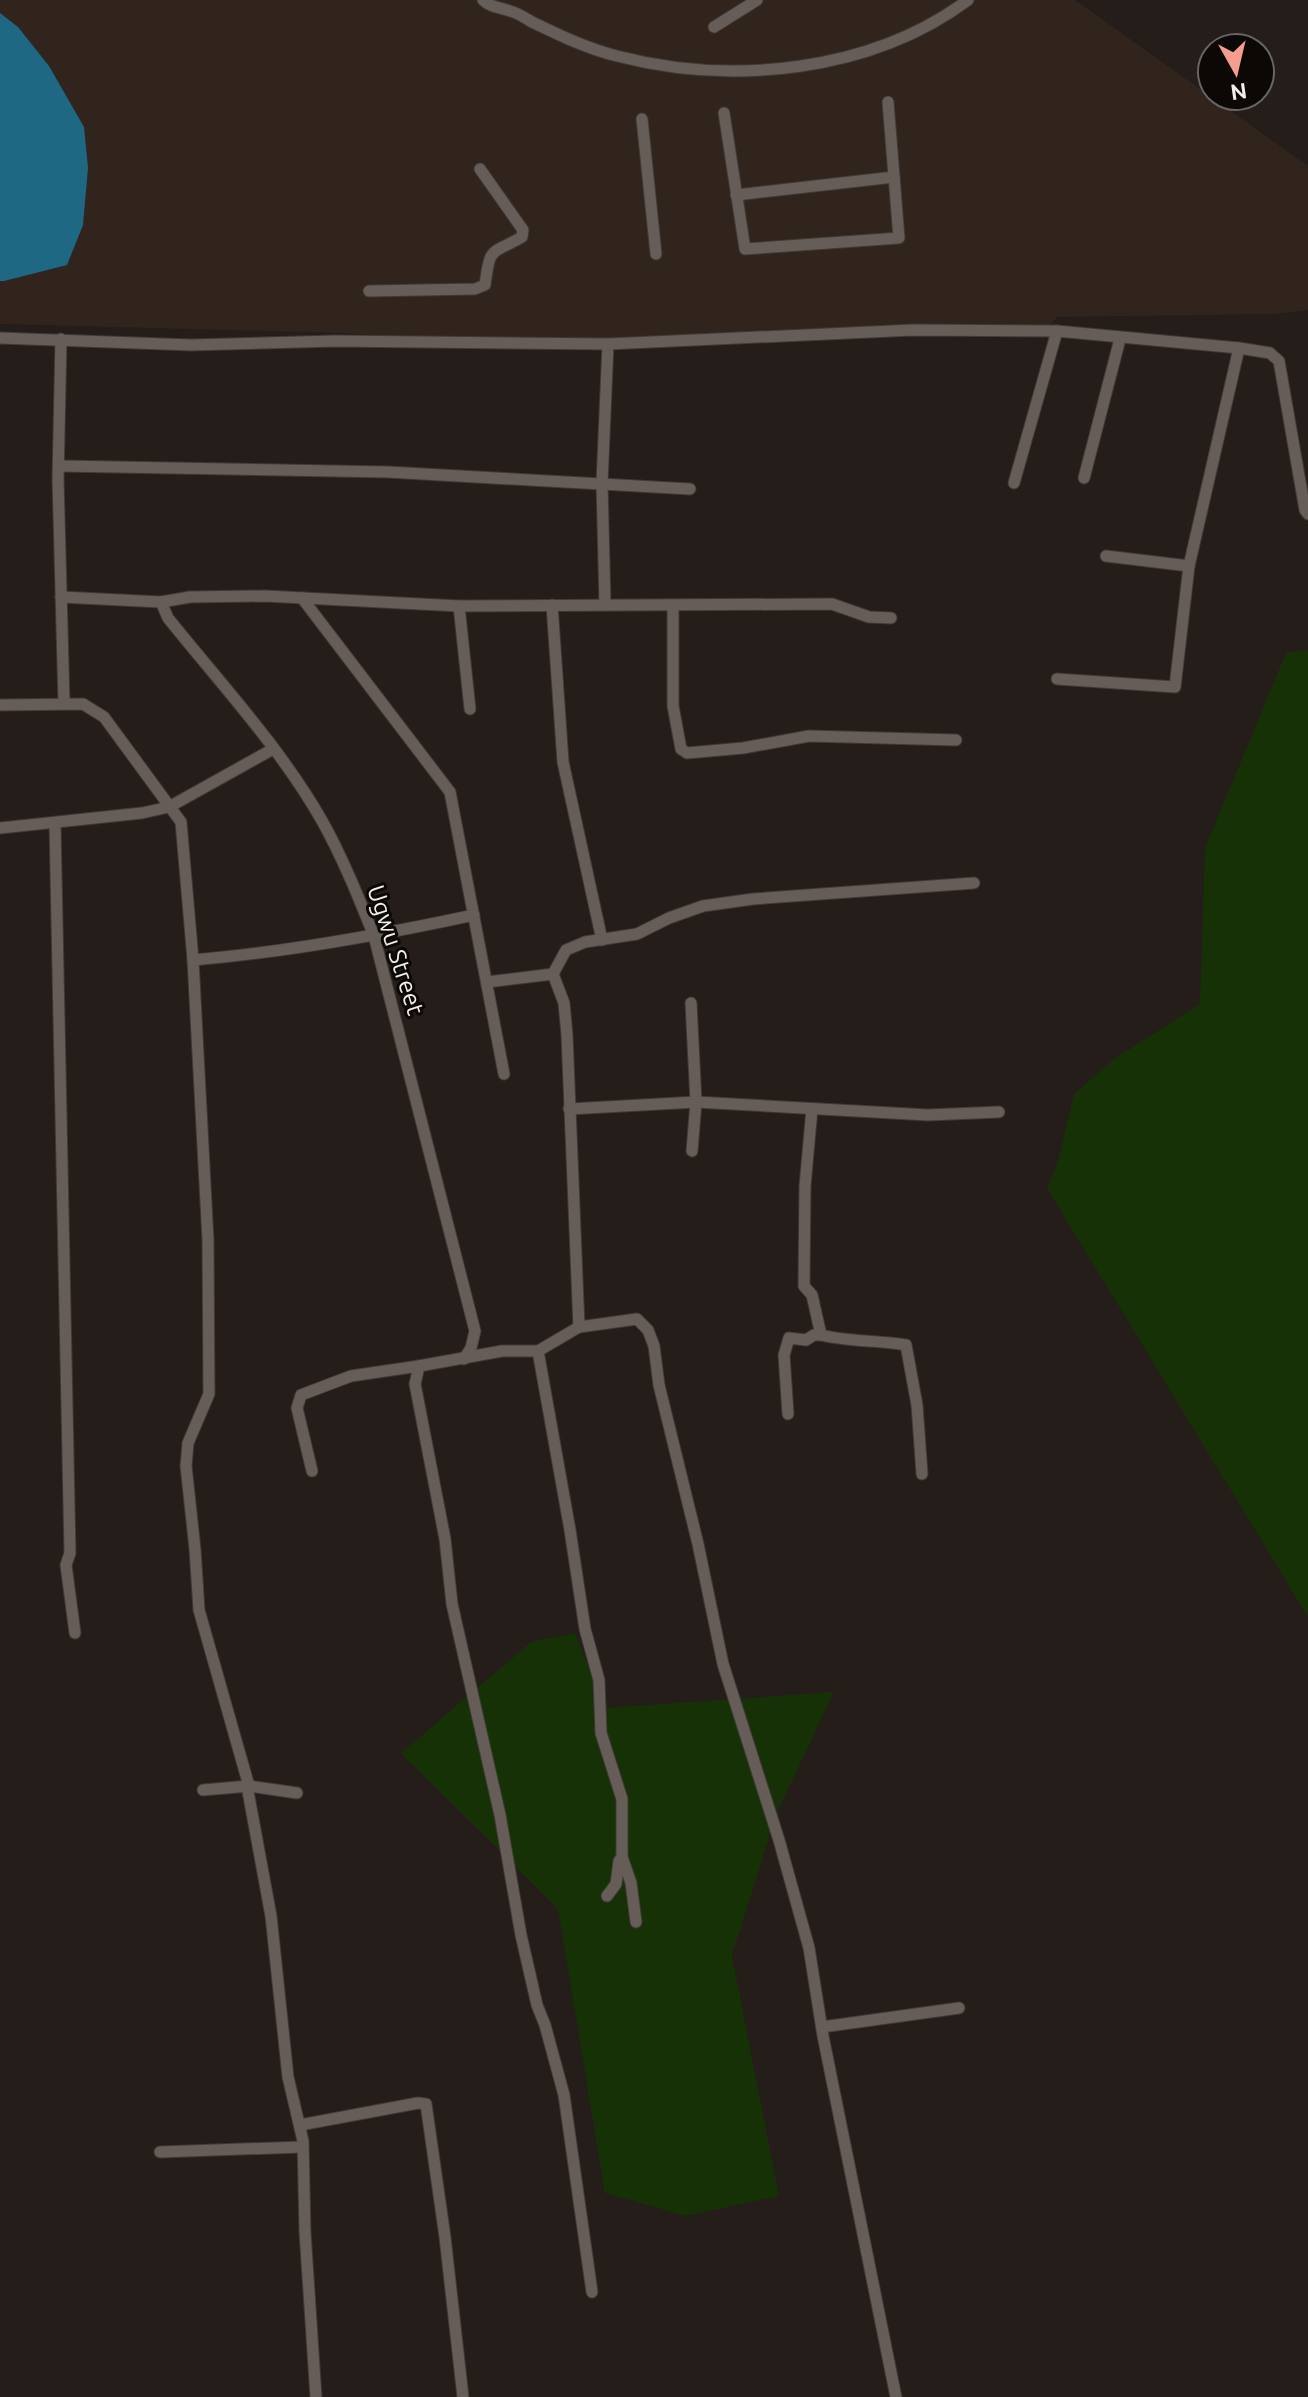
<svg xmlns="http://www.w3.org/2000/svg" width="1308" height="2397" viewBox="0 0 1308 2397" font-family="Ubuntu,sans-serif">
<rect width="100%" height="100%" fill="#241d19"/>
<!-- built -->
<polygon fill="#31241d" points="0,0 1075,0 1308,166 1308,310 1277,314 1057,317 1047,328 532,348 347,333 0,324"/>
<!-- green -->
<g fill="#173107">
<polygon points="1308,650 1308,1617 1047,1188 1057,1165 1074,1094 1114,1059 1200,1004 1205,848 1286,653"/>
<polygon points="575,1633 605,1708 834,1692 776,1815 732,1956 779,2196 686,2216 605,2193 558,1909 401,1753 531,1642"/>
</g>
<!-- water -->
<polygon fill="#1e6884" points="0,13 18,27 49,66 84,127 88,168 83,225 67,265 4,281 0,281"/>
<g fill="none" stroke-linecap="round" stroke-linejoin="round">
<!-- minor casing -->
<g stroke="#403a37" stroke-width="13">
<g id="minor">
<path d="M483,0C491,8 500,7 510,11C518,13 525,18 532,22C559,35 588,49 617,56C732,86 871,72 968,0"/>
<polyline points="714,27 757,0"/>
<polyline points="724,113 745,249 899,238 888,102"/>
<polyline points="642,119 656,254"/>
<polyline points="736,195 894,177"/>
<path d="M369,291L475,289L485,285C490,246 490,255 522,237L523,230L480,169"/>
<polyline points="0,338 191,345 335,341 608,344 913,330 1057,331 1239,348 1270,353 1279,361 1305,510 1308,514"/>
<polyline points="61,339 58,479 64,703"/>
<polyline points="60,466 388,472 690,489"/>
<polyline points="1084,478 1120,339"/>
<polyline points="1014,483 1057,331"/>
<polyline points="1106,556 1189,566"/>
<polyline points="61,597 161,602 190,597 265,596 459,606 832,604 869,617 891,618"/>
<polyline points="302,598 450,792 504,1074"/>
<path d="M161,602L168,618C220,683 279,746 321,819C342,856 358,896 374,936L475,1331L471,1348L464,1359"/>
<polyline points="605,604 602,483 608,344"/>
<polyline points="552,605 563,762 602,940"/>
<polyline points="673,605 673,706 681,749 687,753 743,748 809,736 956,740"/>
<polyline points="459,606 470,709"/>
<polyline points="1057,679 1175,687 1189,566 1239,348"/>
<polyline points="0,705 83,704 104,717 181,822 193,960 208,1240 209,1394 188,1443 186,1466 195,1549 199,1610 249,1786"/>
<polyline points="55,824 70,1553 66,1565 75,1633"/>
<polyline points="0,828 142,813 169,807 273,749"/>
<path d="M193,960C288,952 381,935 474,915"/>
<polyline points="553,974 564,1003 567,1035 579,1327"/>
<polyline points="487,982 553,974 566,950 585,942 637,934 669,918 703,906 753,899 974,883"/>
<polyline points="691,1003 696,1102 692,1151"/>
<polyline points="569,1109 696,1102 928,1115 999,1112"/>
<path d="M812,1109L805,1186L804,1286L812,1295L821,1335C849,1342 877,1340 906,1345L917,1405L922,1474"/>
<polyline points="538,1351 570,1530 585,1629 599,1680 601,1733 622,1799 622,1857 631,1883 636,1922"/>
<polyline points="788,1414 784,1355 789,1338 806,1340 814,1335 821,1335"/>
<polyline points="312,1471 297,1408 301,1395 351,1376 419,1366"/>
<polyline points="247,1786 271,1916 288,2077 303,2141 305,2232 316,2397"/>
<polyline points="203,1790 249,1786 297,1793"/>
<polyline points="607,1896 616,1884 619,1861 622,1857"/>
<polyline points="822,2027 959,2008"/>
<polyline points="300,2125 418,2103 426,2104 445,2237 463,2397"/>
<polyline points="160,2152 302,2147"/>
<polyline points="592,2292 564,2095 545,2025 537,2005 521,1935 500,1815 452,1604 445,1539 415,1384 419,1366 502,1351 538,1351 579,1327 637,1319 648,1330 654,1346 659,1385 698,1544 723,1664 779,1840 809,1948 823,2036 896,2397"/>
</g>
</g>
<!-- minor -->
<use href="#minor" stroke="#665d58" stroke-width="11"/>
</g>
<g text-anchor="middle" dominant-baseline="central" stroke-width="6" stroke-linejoin="round" paint-order="stroke">
<!-- street labels -->
<g font-size="24" fill="#f4efec" stroke="#0b0806">
<text transform="translate(396 950) rotate(72)">Ugwu Street</text>
</g>
</g>
<!-- north arrow -->
<g transform="translate(1236 72) rotate(172)"><circle r="38" fill="#0b0806" stroke="#686462" stroke-width="2"/>
<path d="M0-6L14 30L0 20L-14 30Z" fill="#f59d8e"/>
<text y="-12" font-size="22" font-weight="bold" text-anchor="middle" fill="#f4efec">N</text>
</g>
</svg>
